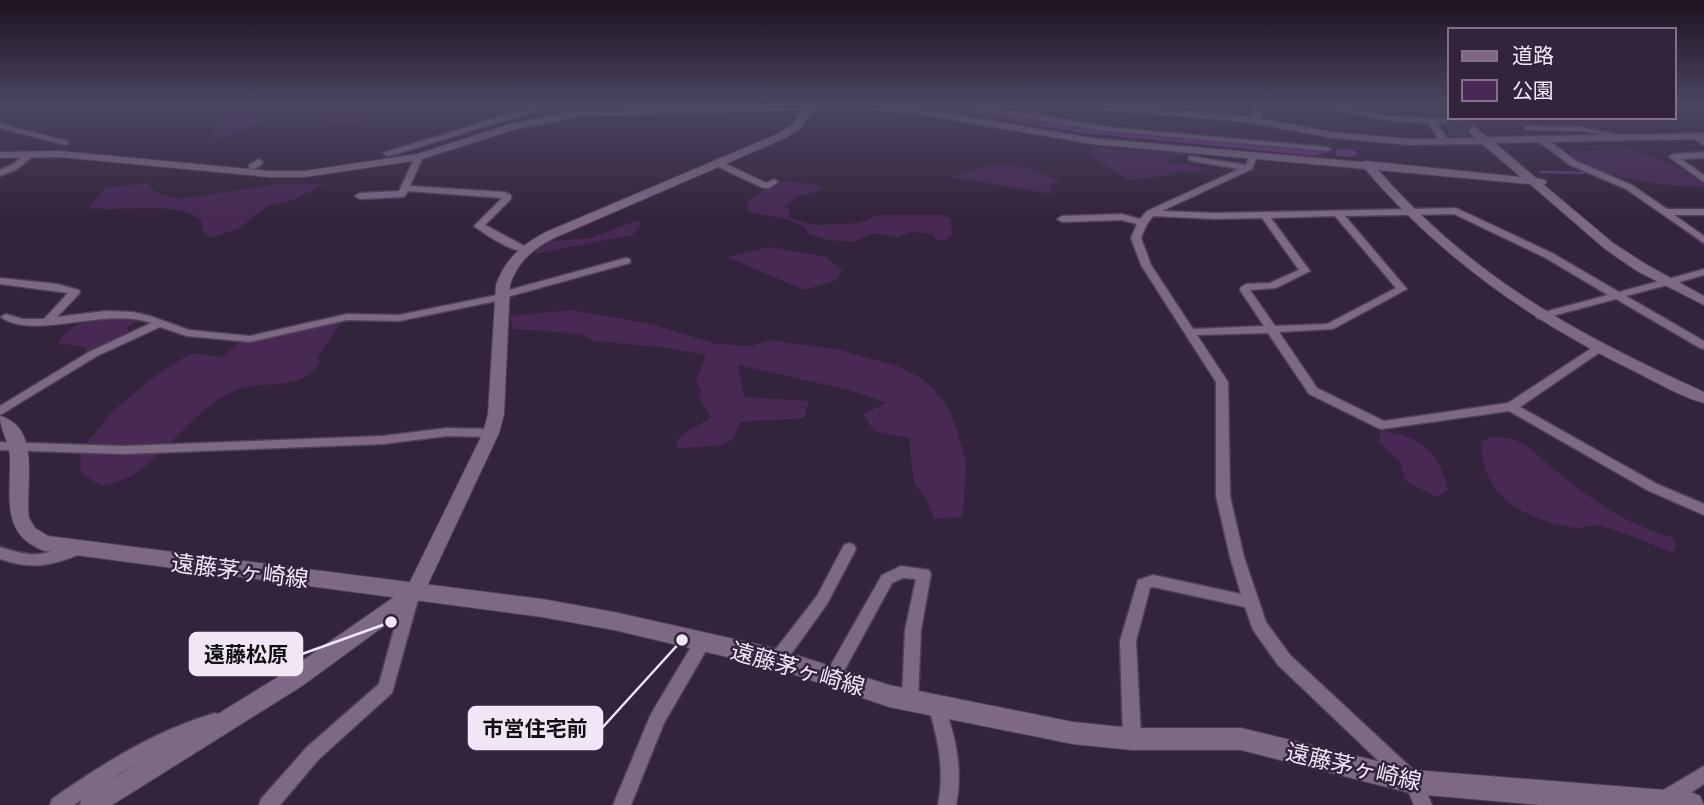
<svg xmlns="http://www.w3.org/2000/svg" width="1704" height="805" viewBox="0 0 1704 805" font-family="Lato,'Noto Sans JP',sans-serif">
<rect width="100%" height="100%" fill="#34233c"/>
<!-- green -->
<g fill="#472954">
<path d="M190,104H402C369,123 361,126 322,122L318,109L290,106L276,111L274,116L204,146L219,120L183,111Z"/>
<polygon points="1101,147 1197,155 1171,156 1168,161 1207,168 1203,171 1180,171 1168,176 1128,180 1094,158 1092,151"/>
<path d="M1629,149L1675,165L1704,183V187C1664,186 1601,180 1568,155L1571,152Z"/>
<path d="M1001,164C1023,166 1042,171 1061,183L1051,184L1052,194L950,177L977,168Z"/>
<path d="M785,181L816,185L826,189L798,196L784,206L790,209L788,217L815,225L860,223L876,215H943L951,219L952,235L946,240H937L932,234L910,232L898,238L875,233L852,242L828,240L807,233L806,228L790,220L749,212L747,203C759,191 769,186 785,181Z"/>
<path d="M148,183L155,192L178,199L281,184H324L293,200L266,207L240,228L210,238L203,230L201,220C170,199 124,213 89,208L105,188Z"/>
<polygon points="635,221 640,222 640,227 632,235 535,254 536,247 543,242 591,238"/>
<polygon points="770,247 826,257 842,270 837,280 804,290 727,257"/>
<polygon points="571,310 651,324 716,344 752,346 769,340 840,350 897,366 917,376 931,386 949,409 957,431 966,462 963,517 934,519 928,502 914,483 909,438 874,431 863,414 887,403 845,389 738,365 744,397 809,401 804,418 740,422 732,440 718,446 677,448 676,441 689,430 711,418 699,399 701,390 696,382 706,355 660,347 593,341 582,334 513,329 510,316"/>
<path d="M127,317L136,321L127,328L131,334L88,353L85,347L58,343C73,318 100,318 127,317Z"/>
<path d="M343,321L317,357L320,362C301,394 260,378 231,392C182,416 157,478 101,486L81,473L80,451L113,411L151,379L191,353L223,357L239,342H254Z"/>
<path d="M1381,430C1422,439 1437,447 1448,490L1437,497L1406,481L1400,462L1379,442Z"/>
<path d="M1491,437C1527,437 1531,451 1556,471C1572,483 1588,496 1605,507C1627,521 1649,531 1674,538L1676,546L1673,553C1650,544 1625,532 1601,526C1593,524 1583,529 1575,528C1525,519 1482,499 1481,442Z"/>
</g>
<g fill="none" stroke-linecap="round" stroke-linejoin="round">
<!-- stream -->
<g stroke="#69367e" stroke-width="2.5">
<polyline points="1540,172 1590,173"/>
<polyline points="1674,222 1704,244"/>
</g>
<!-- river -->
<g fill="#69367e" fill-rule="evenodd">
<polygon points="933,104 959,104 1082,125 1317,148 1324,152 1317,156 1082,133 939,108"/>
<polygon points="1341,149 1351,149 1358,153 1351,157 1336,156 1336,150"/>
</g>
<!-- minor casing -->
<g stroke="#4e4055" stroke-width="3">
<g id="minor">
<polygon points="541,104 552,104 526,114 406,151 387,156 383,153"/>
<polygon points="950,104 967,104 1030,114 1042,104 1050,104 1038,115 1106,127 1327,147 1331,149 1327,151 1106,131 954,106"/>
<polygon points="1251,104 1259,104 1263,123 1256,121"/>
<polygon points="1306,104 1322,104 1386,116 1460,120 1464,122 1460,124 1437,123 1449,142 1445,144 1442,144 1428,123 1386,120"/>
<polygon points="0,124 68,141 69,143 65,145 0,128"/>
<polygon points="1525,126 1582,127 1629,137 1625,139 1582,131 1528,130 1525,130"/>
<polygon points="1691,133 1697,133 1704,139 1704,145 1691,137"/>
<polygon points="1538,137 1544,137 1576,161 1632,185 1667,209 1704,209 1704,215 1674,215 1704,236 1704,243 1626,189 1570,165 1538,141"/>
<polygon points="29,152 36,154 17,169 0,176 0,170 11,165"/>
<polygon points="1704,152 1704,158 1681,159 1704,175 1704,182 1669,157 1673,154"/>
<path d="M1253,153L1257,156L1252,169L1162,211L1216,213L1456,208L1552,253L1619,292L1667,279L1671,280V284L1626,296L1704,341V349L1700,348L1616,299L1541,319L1537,318L1536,316L1537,314L1608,295L1544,257L1454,214L1345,216L1407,289L1333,329L1279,332L1317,388L1384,421L1508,403L1595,346H1603L1605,348L1603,350L1520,407L1657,484L1704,504V515L1647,490L1509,411L1382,429L1378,428L1309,394L1268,333L1197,335L1228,382L1230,496L1244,557L1266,622L1290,655L1420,776L1432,805H1414L1407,788L1278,665L1253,630L1245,607L1153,587L1150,588L1136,641L1141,739L1138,745L1132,747L1126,745L1123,739L1120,641L1138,580L1153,575L1241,594L1230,557L1216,496V382L1141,265L1131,238L1137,224L1121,220L1062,222L1057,219L1062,216L1122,214L1140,219L1147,211L1239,169L1192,161L1189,160V156L1246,165L1249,156ZM1153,216L1216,219L1262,218L1299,270L1270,283L1246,284L1241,287L1240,290L1264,326L1193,329L1151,265L1141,238L1147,224ZM1335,216L1396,288L1327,324L1275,326L1250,290L1276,288L1310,271L1271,218Z"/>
<path d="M419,154L423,157L410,186L505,192L511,195V199L485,225L528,248V252C513,253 486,235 474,226L502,198L408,191L405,196L402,197L360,199L355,196L360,193L399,191L415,157Z"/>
<path d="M259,159L263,162C260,166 255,170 249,169V165Z"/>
<polygon points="714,161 720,161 766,183 774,179 778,182 769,188 763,188 714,165"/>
<path d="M626,258L630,259V263L507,297L506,299L399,321L347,320L250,342L187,336L160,327L97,356L0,415V406L89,352L151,323C106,306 32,341 1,317L6,314L23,319H44L68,293L0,284V278L57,284L79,290L80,292L79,294L57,317L105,311L133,312L150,316L189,330L250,336L347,314L399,315L497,295L498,293Z"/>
<polygon points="1704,269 1704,275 1676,283 1671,280 1672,278"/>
<polygon points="447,428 491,429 497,433 491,437 447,436 383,444 123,454 0,450 0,442 123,446 383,436"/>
<path d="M77,543L82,545L84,549L82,553C54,566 30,570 0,559V547C37,559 41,555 77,543Z"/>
<polygon points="849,543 854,545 856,549 827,604 784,664 778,666 772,664 770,659 772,654 817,596 844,545"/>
<polygon points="901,566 929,570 931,574 921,630 918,700 916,705 910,707 904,705 902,700 905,630 916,579 903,578 892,583 838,682 832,684 826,682 824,677 882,575"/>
<polygon points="411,590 416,592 419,596 392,693 319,759 280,805 259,805 261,799 307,747 379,684 403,596 406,592"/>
<polygon points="703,635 709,637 711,642 664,723 631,805 613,805 651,714 697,637"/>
<path d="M936,697L942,700L944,705C956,738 963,770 956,805H938C945,770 938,739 928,705L930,700Z"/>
<path d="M215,713L221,716L224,721L221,726L194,735L159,751L121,773L74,805H50L52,799C104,763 154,731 215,713Z"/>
<polygon points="1704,766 1704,784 1672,805 1657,805 1655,800 1657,794"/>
</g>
</g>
<!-- tertiary casing -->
<g stroke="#4e4055" stroke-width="2">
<g id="tertiary">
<path d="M806,104H870L912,107L1092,138L1362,162L1366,161L1521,177L1482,144L1410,145L1332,138L1246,122L1068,107L1063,104H1101L1246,116L1332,132L1410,139L1475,138L1452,117H1463L1487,137L1704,133V139L1495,143L1536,178L1545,180L1547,182L1544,185L1613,243L1647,265L1704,296V305L1637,271L1605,249L1530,184L1378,170C1473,278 1576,334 1704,392V403C1681,397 1658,383 1636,372C1532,322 1440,257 1365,169L1092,144L912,113L860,109L812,110L801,128L783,139L554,238C533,249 518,261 510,285L504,414L499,433L421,599L302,686L112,805H79L83,797L286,672L407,588L483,433L488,414L496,285C505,259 522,245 546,232L775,135L793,124L802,110L581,116L516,129L419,160L305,177H269L60,157L0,158V152L60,151L269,171H305L417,154L510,124L581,110Z"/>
<polygon points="1443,104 1450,104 1450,110 1447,109"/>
</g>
</g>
<!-- secondary casing -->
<g stroke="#4e4055" stroke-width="2">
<path id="secondary" d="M0,416C43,428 24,487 29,518L35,528L48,536L542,599L614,612L778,649L889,685L1073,722L1132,728H1241L1414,770L1691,792L1700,796L1704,805H1540L1414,794L1241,750H1132L1073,744L889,707L778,669L614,630L542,617L45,551C0,535 11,497 10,458C10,441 0,432 0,416Z"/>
</g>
<!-- minor -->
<use href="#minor" fill="#7d6986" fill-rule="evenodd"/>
<!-- tertiary -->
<use href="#tertiary" fill="#7d6986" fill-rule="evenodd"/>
<!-- secondary -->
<use href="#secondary" fill="#7d6986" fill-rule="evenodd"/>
</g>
<!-- wall -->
<polygon fill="#483950" points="1448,117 1471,126 1467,136 1451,136 1445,126"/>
<!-- building -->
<polygon fill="#54425d" stroke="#3b2e41" stroke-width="2" points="1448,117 1460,117 1471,126 1455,127"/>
<!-- sky -->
<linearGradient id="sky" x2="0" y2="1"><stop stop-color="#1d1321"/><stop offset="0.48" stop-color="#4a4561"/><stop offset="1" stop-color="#4a4561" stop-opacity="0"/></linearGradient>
<rect width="1704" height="217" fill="url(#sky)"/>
<g text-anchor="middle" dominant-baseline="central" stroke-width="5" stroke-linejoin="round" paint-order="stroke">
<!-- near-street labels -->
<g font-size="23" fill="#f1e6f6" stroke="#34233c">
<text transform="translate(240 570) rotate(7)">遠藤茅ヶ崎線</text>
<text transform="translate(798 668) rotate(16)">遠藤茅ヶ崎線</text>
<text transform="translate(1354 766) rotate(13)">遠藤茅ヶ崎線</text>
</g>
</g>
<!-- callouts -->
<path fill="none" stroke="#f1e6f6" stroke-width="2.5" d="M391 622L302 654M682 640L602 728"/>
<g fill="#f1e6f6" stroke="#34233c" stroke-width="2.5">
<circle cx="391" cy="622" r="7"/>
<circle cx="682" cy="640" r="7"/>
</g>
<g fill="#f1e6f6" stroke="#f1e6f6" stroke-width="2.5">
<rect x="190" y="633" width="112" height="42" rx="7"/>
<rect x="469" y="707" width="133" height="42" rx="7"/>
</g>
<g font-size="21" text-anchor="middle" font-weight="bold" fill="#111">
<text x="246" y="662">遠藤松原</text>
<text x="535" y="736">市営住宅前</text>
</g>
<!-- legend -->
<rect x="1448" y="28" width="228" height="91" fill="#34233c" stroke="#807186" stroke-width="2"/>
<rect x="1462" y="51" width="35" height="10" fill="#7d6986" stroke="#807186" stroke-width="2"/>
<text x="1512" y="63" font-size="21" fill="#f1e6f6">道路</text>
<rect x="1462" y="80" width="35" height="21" fill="#472954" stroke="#807186" stroke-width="2"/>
<text x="1512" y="98" font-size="21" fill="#f1e6f6">公園</text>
</svg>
